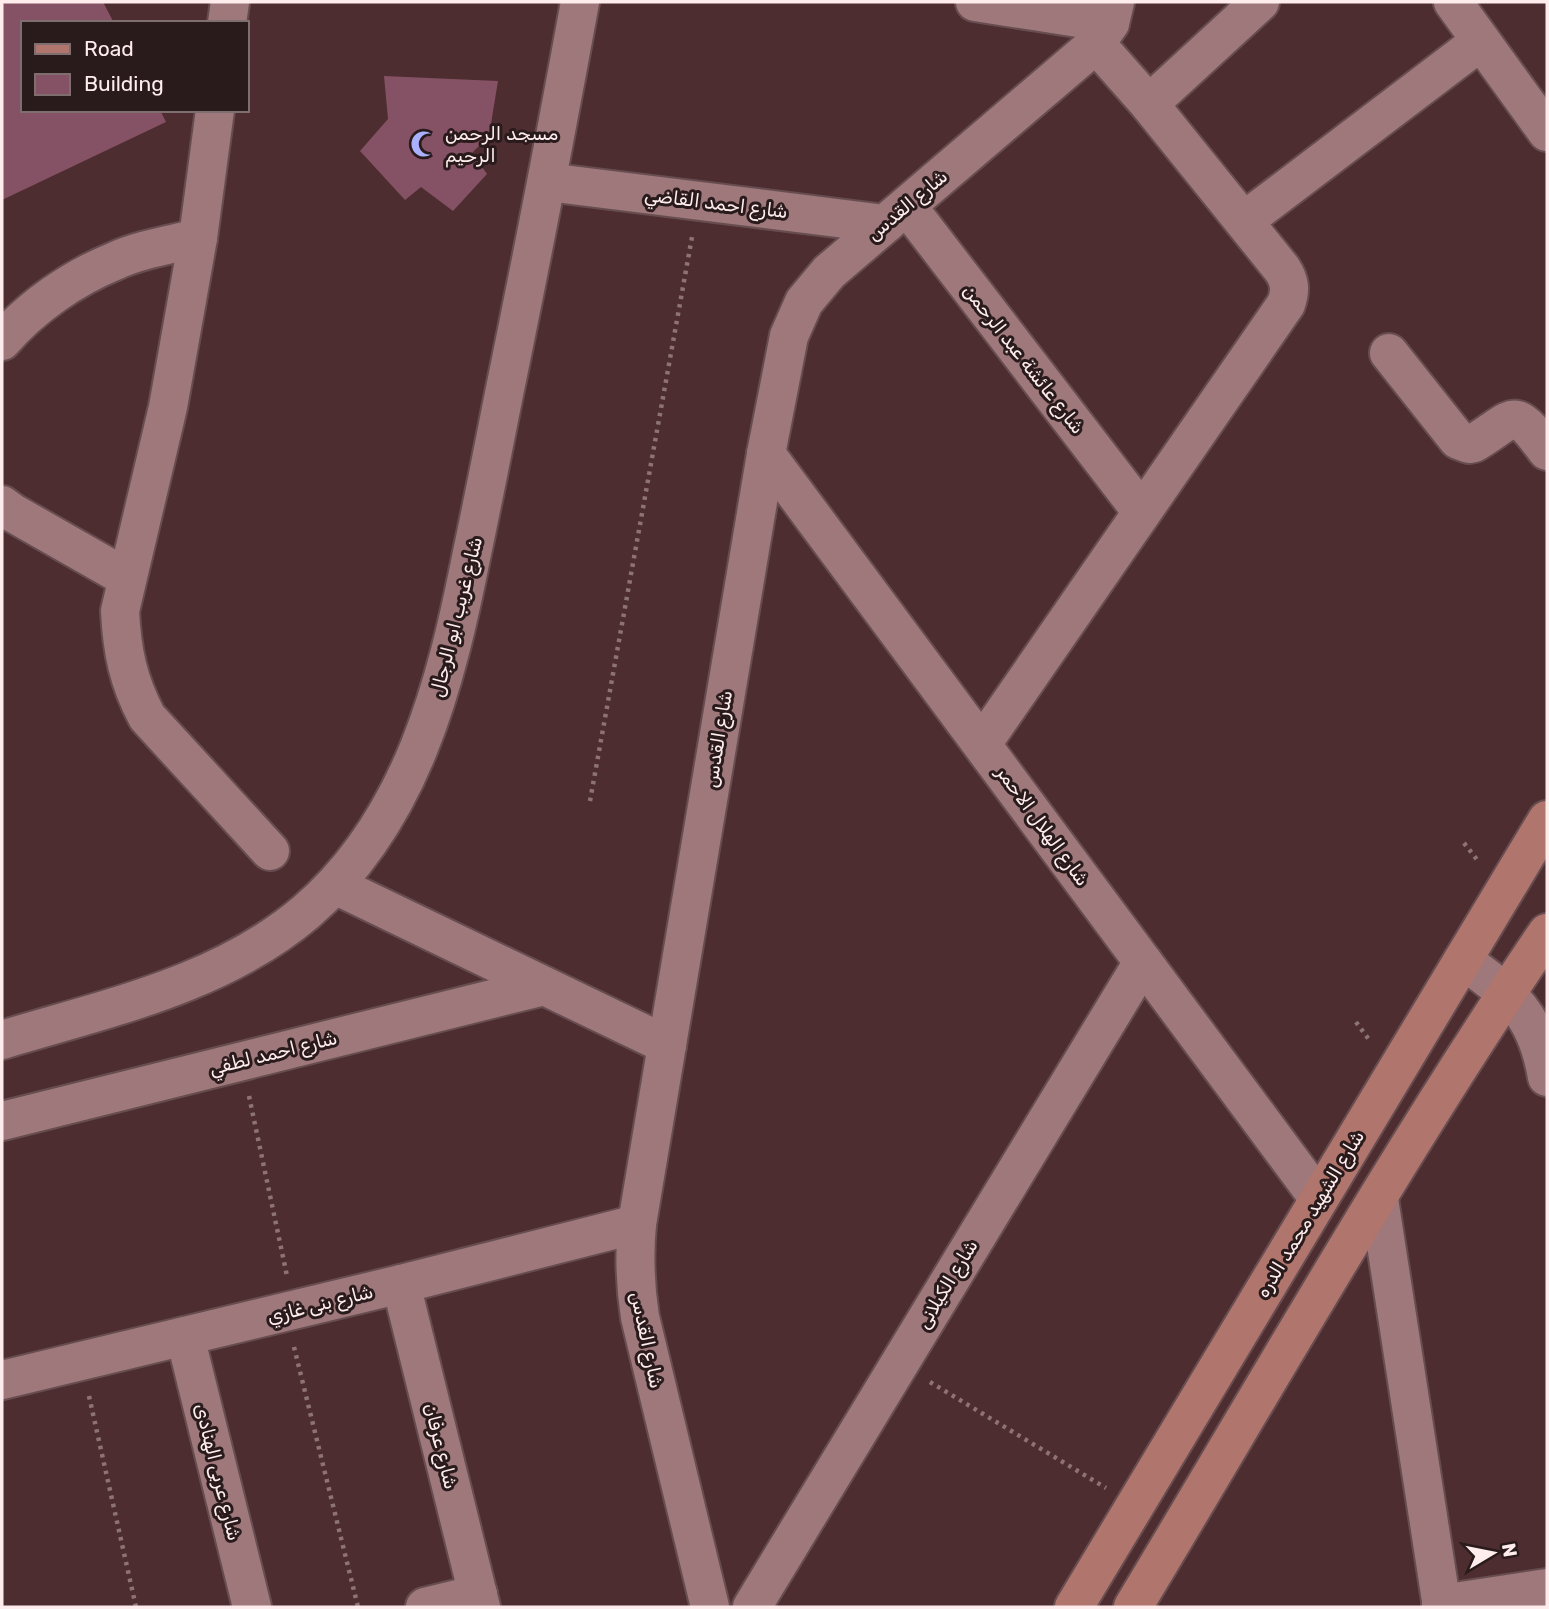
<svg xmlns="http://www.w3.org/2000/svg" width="1549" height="1609" viewBox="0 0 1549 1609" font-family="Rubik,'Noto Sans Arabic',sans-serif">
<rect width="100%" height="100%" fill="#4d2d30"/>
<!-- building -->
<g fill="#855165">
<polygon points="2,2 103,2 114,23 23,23 23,110 160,110 166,122 2,200"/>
<polygon points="384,76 498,81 489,136 472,153 487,174 453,211 421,187 405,200 360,151 388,119"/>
</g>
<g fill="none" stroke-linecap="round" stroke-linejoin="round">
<!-- minor casing -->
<g stroke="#674d50" stroke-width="42">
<g id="minor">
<polyline points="975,2 1110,23"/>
<polyline points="1453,2 1547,132"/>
<polyline points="227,23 230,2"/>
<polyline points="1149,104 1260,2"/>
<path d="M215,110L198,238L168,407L120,611C122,651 128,681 147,717L270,851"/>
<polyline points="547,182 885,224"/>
<polyline points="907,206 1142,512"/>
<polyline points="1244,221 1481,41"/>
<path d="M2,341C31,307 73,278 115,261C141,249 170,245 198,238"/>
<path d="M1389,353L1458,440L1469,444L1474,443C1517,417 1512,404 1547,451"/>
<polyline points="766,454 1319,1199"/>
<polyline points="2,505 13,513 127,578"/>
<path d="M982,744L1286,304C1291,290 1290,281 1282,269L1149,104L1096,44"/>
<polyline points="335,885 667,1045"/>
<path d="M1463,960C1512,996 1536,1013 1547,1077"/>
<path d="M2,1040C107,1008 220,985 306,912C412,821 446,684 472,553C483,501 493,450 503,399C530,267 556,134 580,2"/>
<polyline points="2,1121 544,986"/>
<polyline points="1379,1199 1442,1607"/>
<polyline points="401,1284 481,1607"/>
<polyline points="185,1336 252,1607"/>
<polyline points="2,1380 401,1284 637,1224"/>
<polyline points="1441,1604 1547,1588"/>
<polyline points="425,1607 478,1594"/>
<path d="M710,1607L640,1317C635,1285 634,1256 637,1224L766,454L789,336L804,302L829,272L1096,44L1110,23L1115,2"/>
<polyline points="752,1607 1143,962"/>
</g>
</g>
<!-- major casing -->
<g stroke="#674d50" stroke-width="42">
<g id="major">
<polyline points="1074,1607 1547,820"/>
<path d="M1133,1607C1269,1381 1399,1151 1547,933"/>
</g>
</g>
<!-- path -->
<g stroke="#8e7375" stroke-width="4.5" stroke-dasharray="3.5 5" stroke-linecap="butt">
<polyline points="590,801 692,237"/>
<polyline points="1464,843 1478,861"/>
<polyline points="1356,1022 1370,1041"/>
<polyline points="249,1096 287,1276"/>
<polyline points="294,1347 358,1607"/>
<polyline points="930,1382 1106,1488"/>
<polyline points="89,1396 136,1607"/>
</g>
<!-- minor -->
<use href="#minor" stroke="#9e787b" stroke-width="38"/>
<!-- major -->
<use href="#major" stroke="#b0756d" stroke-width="38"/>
</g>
<!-- icons -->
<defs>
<g id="mosque-bare" transform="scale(2.1)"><path d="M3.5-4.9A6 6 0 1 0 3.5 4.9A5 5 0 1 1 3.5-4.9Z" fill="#aab0fc" stroke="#291a1b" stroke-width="2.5" paint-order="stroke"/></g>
</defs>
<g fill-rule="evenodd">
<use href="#mosque-bare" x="424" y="144"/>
</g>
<g text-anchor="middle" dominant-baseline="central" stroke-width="6" stroke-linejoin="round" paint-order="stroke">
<!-- poi labels -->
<g font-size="19" fill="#ffedee" stroke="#291a1b" text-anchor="start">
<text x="445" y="133">مسجد الرحمن<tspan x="445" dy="22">الرحيم</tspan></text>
</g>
<!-- street labels -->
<g font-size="19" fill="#ffedee" stroke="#291a1b">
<text transform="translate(716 203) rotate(7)">شارع احمد القاضي</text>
<text transform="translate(907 205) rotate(-40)">شارع القدس</text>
<text transform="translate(1024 359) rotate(52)">شارع عائشة عبد الرحمن</text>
<text transform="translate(456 617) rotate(-76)">شارع غريب ابو الرجال</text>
<text transform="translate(718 739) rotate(-81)">شارع القدس</text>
<text transform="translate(1043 826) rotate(54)">شارع الهلال الاحمر</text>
<text transform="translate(273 1053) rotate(-14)">شارع احمد لطفي</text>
<text transform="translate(1310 1214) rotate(-59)">شارع الشهيد محمد الدره</text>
<text transform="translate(947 1284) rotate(-59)">شارع الكيلانى</text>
<text transform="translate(320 1304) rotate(-14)">شارع بنى غازي</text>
<text transform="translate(647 1340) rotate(78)">شارع القدس</text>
<text transform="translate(441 1446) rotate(76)">شارع عرفان</text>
<text transform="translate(218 1472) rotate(76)">شارع عربى الهنادى</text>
</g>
</g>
<!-- border -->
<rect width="1549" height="1609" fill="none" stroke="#ffedee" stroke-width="7"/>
<!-- legend -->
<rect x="21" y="21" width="228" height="91" fill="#291a1b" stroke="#7f6e6f" stroke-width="2"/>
<rect x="35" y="44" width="35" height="10" fill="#b0756d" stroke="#7f6e6f" stroke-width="2"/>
<text x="84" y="56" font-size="21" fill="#ffedee">Road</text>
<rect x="35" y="74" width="35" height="21" fill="#855165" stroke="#7f6e6f" stroke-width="2"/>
<text x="84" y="91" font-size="21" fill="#ffedee">Building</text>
<!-- north arrow -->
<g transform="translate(1493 1553) rotate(80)" stroke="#291a1b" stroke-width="5" paint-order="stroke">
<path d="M0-5L12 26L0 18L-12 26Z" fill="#ffedee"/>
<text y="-10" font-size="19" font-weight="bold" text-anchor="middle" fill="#ffedee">N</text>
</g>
</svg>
